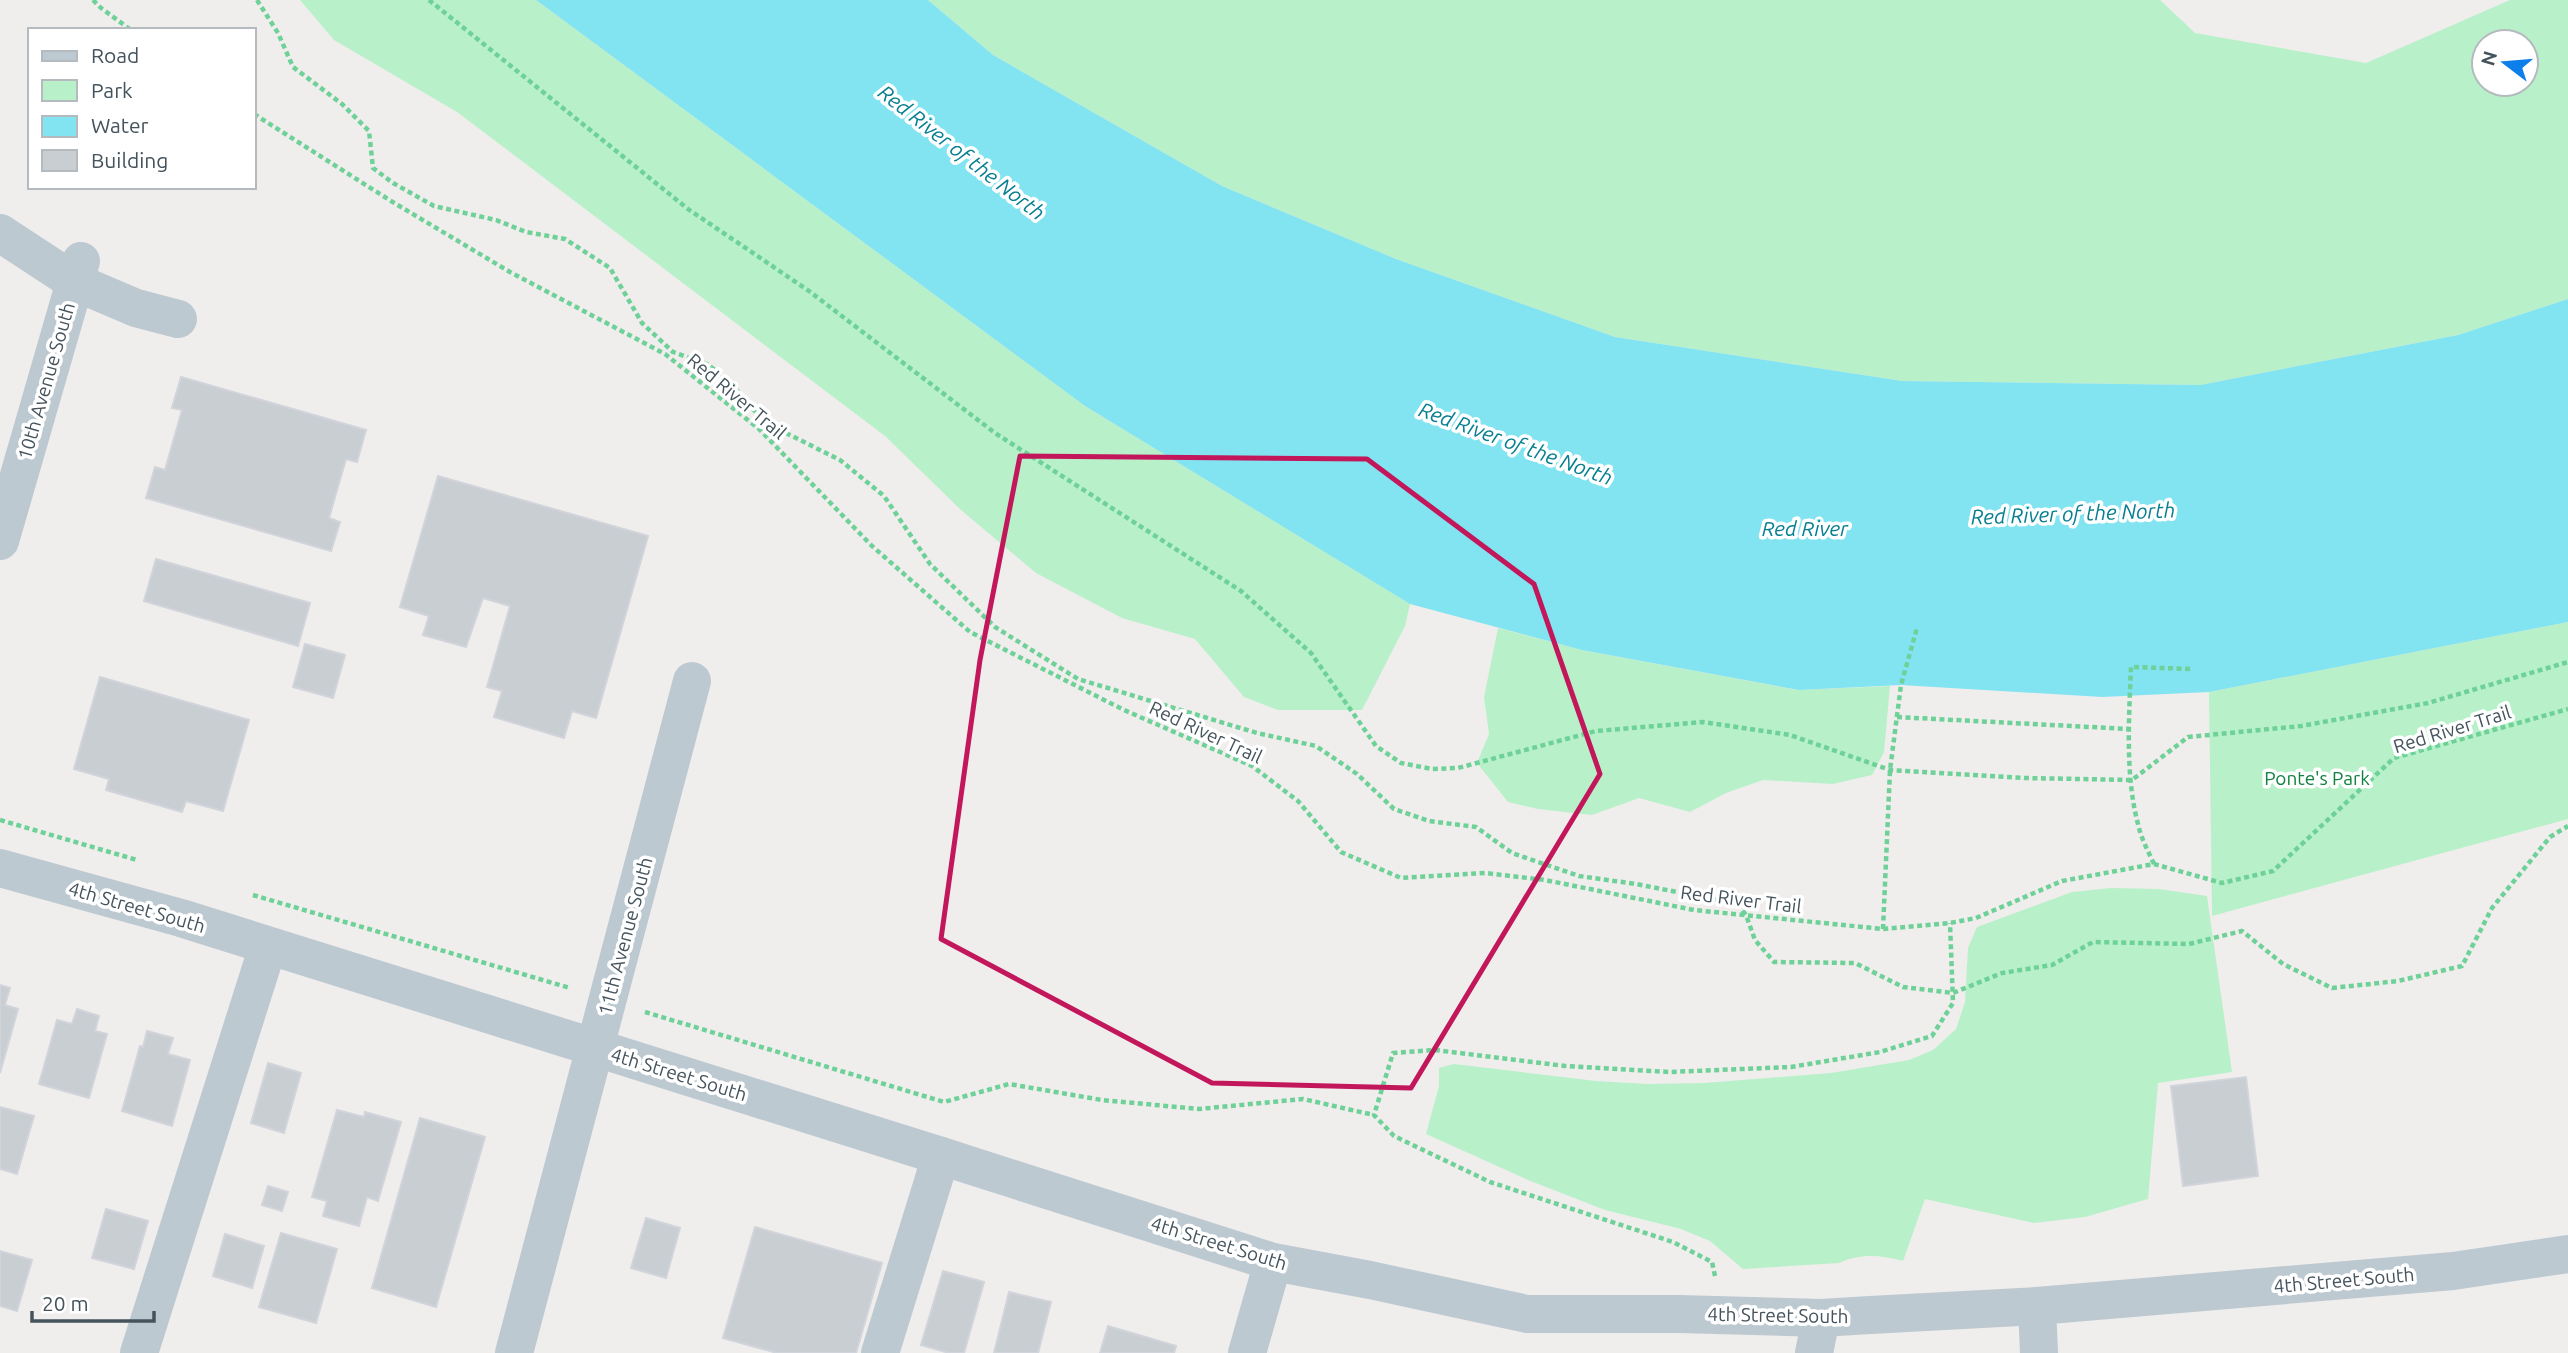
<svg xmlns="http://www.w3.org/2000/svg" width="2568" height="1353" viewBox="0 0 2568 1353" font-family="Ubuntu,sans-serif">
<rect width="100%" height="100%" fill="#f0eded"/>
<!-- green -->
<g fill="#b8f1c9" fill-rule="evenodd">
<polygon points="300,0 536,0 1085,406 1410,604 1405,626 1362,710 1278,710 1244,697 1195,639 1122,618 1036,573 961,510 885,436 457,112 334,40"/>
<path d="M928,0H2160L2195,33L2366,63L2510,0H2568V299L2458,335L2200,385L1902,381L1615,337L1396,259L1222,186L993,55ZM2484,42H2526V84H2484Z"/>
<polygon points="2568,622 2568,819 2212,916 2209,692"/>
<polygon points="1498,628 1582,650 1798,690 1890,686 1884,752 1872,775 1833,784 1763,780 1726,793 1690,812 1639,798 1592,815 1538,809 1508,802 1477,763 1489,734 1484,697"/>
<path d="M2111,888L2159,889L2207,896L2232,1072L2158,1083L2148,1199L2085,1217L2034,1223L1925,1199L1903,1261C1881,1255 1860,1253 1839,1263L1743,1269L1710,1241L1681,1229L1605,1210L1528,1180L1426,1134L1439,1086V1068L1454,1064L1596,1081L1647,1084L1704,1083L1831,1073L1909,1060L1933,1050L1956,1029L1965,1002L1968,948L1977,927L2072,892Z"/>
</g>
<!-- water -->
<polygon fill="#82e3f1" points="536,0 928,0 993,55 1222,186 1396,259 1615,337 1902,381 2200,385 2458,335 2568,299 2568,622 2209,692 2102,697 1901,685 1799,690 1582,650 1410,604 1085,406"/>
<!-- building -->
<g fill="#c9ced3" stroke="#d1d4da" stroke-width="2">
<polygon points="181,377 366,430 357,462 346,459 329,518 340,522 331,551 146,498 155,467 165,470 182,410 172,408"/>
<polygon points="438,476 648,536 596,718 572,711 564,738 494,717 502,691 487,687 510,606 483,598 466,647 423,635 429,616 400,607"/>
<polygon points="156,559 310,603 298,646 144,601"/>
<polygon points="305,644 345,655 333,698 293,687"/>
<polygon points="100,677 249,720 223,811 186,801 182,812 106,790 109,779 74,769"/>
<polygon points="0,985 10,988 5,1005 18,1009 0,1073"/>
<polygon points="77,1009 99,1016 95,1031 107,1034 89,1098 39,1084 57,1020 72,1024"/>
<polygon points="147,1031 173,1038 168,1054 190,1060 172,1126 122,1111 140,1046 143,1047"/>
<polygon points="268,1063 301,1073 284,1133 251,1123"/>
<polygon points="2246,1077 2258,1176 2183,1186 2171,1086"/>
<polygon points="0,1107 34,1116 17,1174 0,1169"/>
<polygon points="337,1110 364,1117 365,1112 401,1122 378,1201 367,1197 359,1226 323,1216 327,1201 312,1197"/>
<polygon points="420,1118 485,1137 436,1307 372,1288"/>
<polygon points="268,1186 288,1192 282,1211 262,1205"/>
<polygon points="106,1209 148,1221 134,1269 92,1258"/>
<polygon points="646,1218 680,1228 666,1278 631,1268"/>
<polygon points="755,1227 882,1263 856,1353 777,1353 723,1338"/>
<polygon points="281,1233 337,1249 316,1323 259,1307"/>
<polygon points="225,1234 264,1246 252,1288 213,1276"/>
<polygon points="0,1251 32,1260 17,1311 0,1306"/>
<polygon points="943,1271 984,1282 964,1353 949,1353 921,1345"/>
<polygon points="1009,1292 1051,1302 1038,1353 994,1353"/>
<polygon points="1108,1326 1176,1346 1174,1353 1100,1353"/>
</g>
<g fill="none" stroke-linecap="round" stroke-linejoin="round">
<!-- path -->
<g stroke="#6ed198" stroke-width="4.5" stroke-dasharray="5 3.5" stroke-linecap="butt">
<polyline points="93,0 101,8 131,30"/>
<polyline points="257,0 278,33 293,67 342,104 369,131 373,168 393,183 434,206 496,220 526,232 565,239 610,268 642,323 673,352 707,364 728,380 764,422 840,460 884,496 930,564 995,627 1078,679 1257,733 1316,746 1357,774 1394,809 1429,821 1476,827 1512,853 1579,876 1636,884 1738,904 1746,915 1755,940 1774,962 1855,963 1903,987 1953,993 2002,973 2052,965 2093,942 2189,944 2242,931 2283,964 2332,988 2398,981 2462,966 2492,908 2550,837 2568,826"/>
<polyline points="429,0 688,209 809,291 995,433 1241,591 1311,653 1376,746 1401,763 1432,769 1458,768 1596,731 1703,722 1790,735 1890,770 2025,778 2132,780 2188,737 2301,726 2428,703 2568,662"/>
<polyline points="254,114 391,201 510,272 665,354 759,429 872,546 970,632 1124,710 1252,766 1298,801 1341,852 1401,878 1485,873 1545,880 1694,910 1883,929 1950,923 1976,918 2062,881 2154,864 2222,883 2273,871 2394,758 2568,709"/>
<polyline points="1897,717 2129,729"/>
<polyline points="0,820 137,860"/>
<path d="M2154,864C2148,851 2141,838 2138,824C2125,776 2129,717 2131,667L2193,669"/>
<polyline points="253,895 570,988"/>
<polyline points="1883,929 1890,770 1901,685 1917,628"/>
<polyline points="645,1012 944,1102 1009,1084 1102,1100 1199,1109 1303,1099 1374,1115"/>
<polyline points="1715,1276 1712,1262 1673,1242 1490,1182 1394,1136 1374,1115 1393,1053 1435,1050 1565,1066 1670,1072 1791,1067 1880,1052 1932,1036 1953,1003 1950,923"/>
</g>
<!-- minor -->
<g stroke="#bdc9d1" stroke-width="38">
<polyline points="0,233 75,282 136,308 178,319"/>
<polyline points="0,541 81,261"/>
<polyline points="0,868 181,918 941,1156 1273,1262 1370,1280 1527,1314 1679,1314 1821,1318 1870,1315 2037,1306 2453,1271 2568,1254"/>
<polyline points="2037,1306 2039,1353"/>
<polyline points="139,1353 268,946"/>
<polyline points="514,1353 692,681"/>
<polyline points="880,1353 941,1156"/>
<polyline points="1247,1353 1273,1262"/>
<polyline points="1814,1353 1821,1318"/>
</g>
</g>
<!-- marked area -->
<path fill="none" stroke="#c2185b" stroke-width="5" stroke-linejoin="round" d="M1020,456L1367,459L1534,584L1600,774L1411,1088L1212,1083L941,939L980,660Z"/>
<g text-anchor="middle" dominant-baseline="central" stroke-width="7" stroke-linejoin="round" paint-order="stroke">
<!-- street labels -->
<g font-size="19" fill="#44535c" stroke="#fff">
<text transform="translate(46 381) rotate(-74)">10th Avenue South</text>
<text transform="translate(737 396) rotate(40)">Red River Trail</text>
<text transform="translate(2452 729) rotate(-17)">Red River Trail</text>
<text transform="translate(1206 732) rotate(25)">Red River Trail</text>
<text transform="translate(1741 899) rotate(7)">Red River Trail</text>
<text transform="translate(137 907) rotate(16)">4th Street South</text>
<text transform="translate(625 936) rotate(-75)">11th Avenue South</text>
<text transform="translate(679 1074) rotate(17)">4th Street South</text>
<text transform="translate(1219 1243) rotate(17)">4th Street South</text>
<text transform="translate(2344 1280) rotate(-5)">4th Street South</text>
<text transform="translate(1778 1315) rotate(1)">4th Street South</text>
</g>
<!-- park labels -->
<g font-size="19" fill="#118240" stroke="#fff">
<text x="2317" y="778">Ponte's Park</text>
</g>
<!-- water labels -->
<g font-size="21" font-style="italic" fill="#067f90" stroke="#fff">
<text transform="translate(962 152) rotate(38)">Red River of the North</text>
<text transform="translate(1516 443) rotate(20)">Red River of the North</text>
<text transform="translate(2073 513) rotate(-2)">Red River of the North</text>
<text x="1805" y="528">Red River</text>
</g>
</g>
<!-- legend -->
<rect x="28" y="28" width="228" height="161" fill="#ffffff" stroke="#b4babe" stroke-width="2"/>
<rect x="42" y="51" width="35" height="10" fill="#bdc9d1" stroke="#b4babe" stroke-width="2"/>
<text x="91" y="63" font-size="21" fill="#44535c">Road</text>
<rect x="42" y="80" width="35" height="21" fill="#b8f1c9" stroke="#b4babe" stroke-width="2"/>
<text x="91" y="98" font-size="21" fill="#44535c">Park</text>
<rect x="42" y="116" width="35" height="21" fill="#82e3f1" stroke="#b4babe" stroke-width="2"/>
<text x="91" y="133" font-size="21" fill="#44535c">Water</text>
<rect x="42" y="150" width="35" height="21" fill="#c9ced3" stroke="#b4babe" stroke-width="2"/>
<text x="91" y="168" font-size="21" fill="#44535c">Building</text>
<!-- north arrow -->
<g transform="translate(2505 63) rotate(286)"><circle r="33" fill="#ffffff" stroke="#b4babe" stroke-width="2"/>
<path d="M0-5L12 26L0 18L-12 26Z" fill="#0d7fea"/>
<text y="-10" font-size="19" font-weight="bold" text-anchor="middle" fill="#44535c">N</text>
</g>
<!-- scale -->
<path d="M32 1311v10h122v-10" fill="none" stroke="#44535c" stroke-width="3.5"/>
<text x="42" y="1311" font-size="21" fill="#44535c" stroke="#ffffff" stroke-width="5" paint-order="stroke">20 m</text>
</svg>
